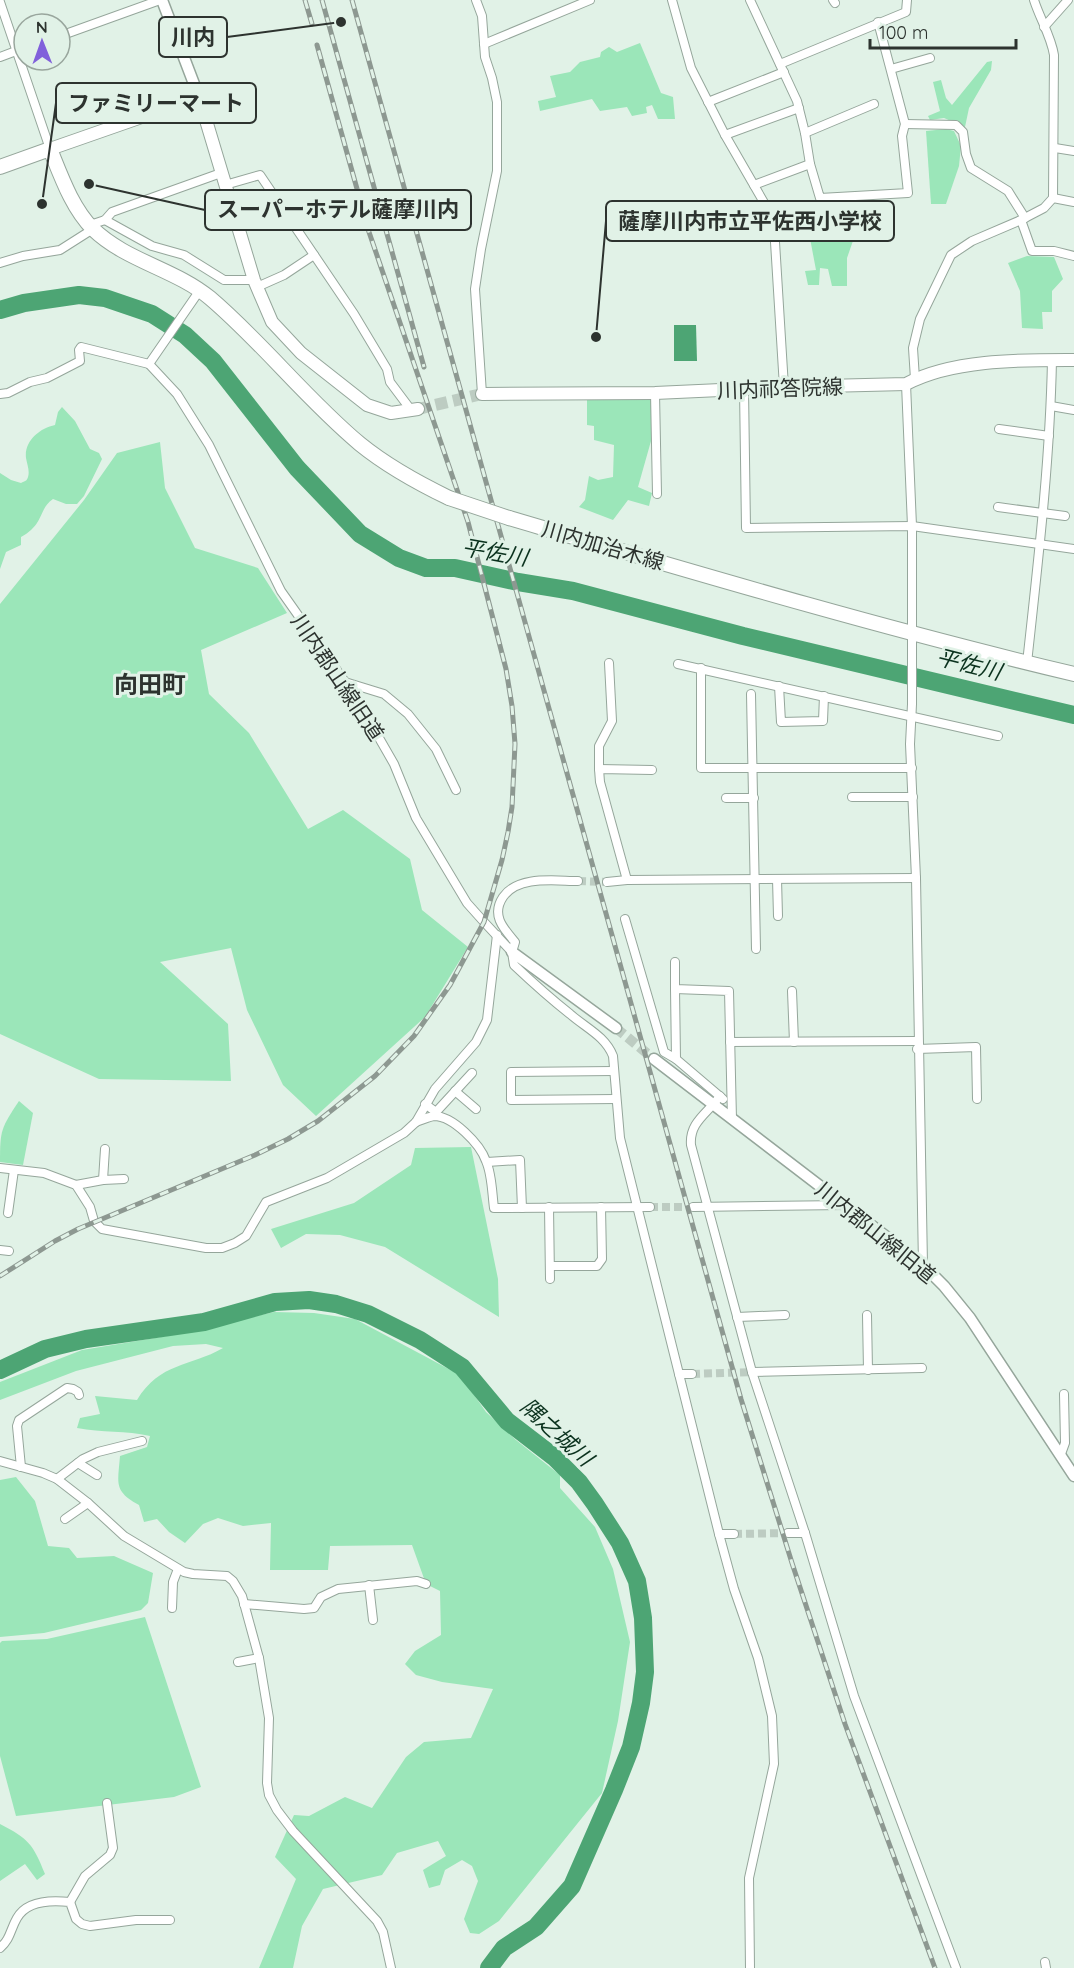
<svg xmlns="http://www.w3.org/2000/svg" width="1074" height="1968" viewBox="0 0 1074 1968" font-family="Quicksand,'Noto Sans JP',sans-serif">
<rect width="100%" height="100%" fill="#e1f2e7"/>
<!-- green -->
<g fill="#9be6b9">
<polygon points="640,43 661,93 673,97 675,119 658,119 652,105 646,107 647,113 632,116 627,107 600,111 592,99 540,111 538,101 556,97 550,76 570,72 580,62 600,57 601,52 609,47 617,52"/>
<polygon points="992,61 991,70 969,108 965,127 944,118 930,120 928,116 940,111 933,82 941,80 946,98 952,105 987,62"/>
<polygon points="946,129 954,131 961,146 959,166 946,204 931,204 926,131"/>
<polygon points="815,208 855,235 847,258 847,286 832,286 828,269 820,268 819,285 808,285 805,271 816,270 809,233"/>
<polygon points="1027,256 1054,257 1063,279 1052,291 1052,312 1042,312 1043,329 1022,328 1020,291 1008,263"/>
<polygon points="587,400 651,400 651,441 638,487 652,493 649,506 628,500 613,520 579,507 585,500 589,476 598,480 613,477 614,445 594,440 594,426 587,425"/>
<path d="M62,407L75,421L90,449L99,453L102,459L84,496L77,504H66L53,499C38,509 45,524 21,537V545L6,552L0,569V473L11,480L21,483C25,481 27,481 28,477C30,471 27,464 26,458C24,441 40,428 55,425L58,412Z"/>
<polygon points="160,442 165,488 195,548 258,568 287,613 201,650 209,694 249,733 308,829 343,810 410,859 422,910 468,947 425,1017 316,1116 283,1085 247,1010 231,948 160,962 228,1024 231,1081 99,1079 0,1034 0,604 84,500 117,453"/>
<path d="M19,1101L33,1113L23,1165L0,1162C0,1130 1,1128 19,1101Z"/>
<polygon points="471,1147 498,1279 499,1317 385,1247 340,1235 306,1234 281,1248 271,1229 354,1203 411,1165 415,1148"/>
<path d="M274,1312L314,1313L355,1319L460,1375L486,1412L516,1440L560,1475V1488L595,1527L613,1569L630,1642L618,1721L602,1793L499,1921L479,1934L470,1933L464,1919L478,1881L472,1866L462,1860L445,1870L440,1885L429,1888L423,1870L446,1856L438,1841L397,1853L382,1875L323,1889L302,1926L293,1968H259L296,1879L275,1857L294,1815L309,1816L345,1797L372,1808L406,1757L424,1742L471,1738L493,1689L442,1682L416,1675L405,1664L415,1651L441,1635L440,1591L426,1584L412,1545L330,1546L328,1570H270L271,1523L243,1526L218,1518L203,1524L185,1543L169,1532L157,1519L144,1522L139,1505C113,1491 118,1483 120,1456L147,1447L150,1436C126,1430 102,1433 77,1428L80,1418L100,1414L95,1396L137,1400C160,1362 190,1367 223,1348L206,1344L173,1346L76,1371L0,1400V1382L82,1350L167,1336Z"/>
<polygon points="16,1477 35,1501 48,1546 69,1548 77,1558 114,1556 153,1573 148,1603 141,1610 44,1633 0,1637 0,1480"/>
<polygon points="145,1617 201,1787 174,1797 16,1816 0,1756 0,1643 2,1641 47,1639"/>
<path d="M0,1824C29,1839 33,1844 45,1874L37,1880L25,1864L0,1881Z"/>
</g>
<!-- water -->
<polygon fill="#4da574" points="674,325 696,325 697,361 674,361"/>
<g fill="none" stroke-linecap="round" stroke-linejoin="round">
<!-- river -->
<g stroke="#4da574" stroke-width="18">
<polyline points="0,310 24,303 79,295 105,298 152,314 185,335 213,361 297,468 360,534 399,558 426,568 455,568 518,582 573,591 743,636 1074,715"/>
<polyline points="0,1370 45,1349 86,1339 204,1322 275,1302 309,1300 336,1304 368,1314 420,1340 462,1367 507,1421 554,1457 579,1482 595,1504 620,1543 637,1581 643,1618 645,1672 641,1703 631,1747 614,1790 572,1886 536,1927 504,1948 489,1968"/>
</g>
<!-- minor-tunnel -->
<g stroke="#bdccc2" stroke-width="8" stroke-dasharray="8 4" stroke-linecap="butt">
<polyline points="578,881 607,882"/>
<polyline points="650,1207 693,1207"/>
<polyline points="692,1374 752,1372"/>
<polyline points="734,1534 788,1533"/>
</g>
<!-- tertiary-tunnel -->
<polyline stroke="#bdccc2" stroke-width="10" stroke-dasharray="10 5" stroke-linecap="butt" points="616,1028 654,1059"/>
<!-- secondary-tunnel -->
<polyline stroke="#bdccc2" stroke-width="12" stroke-dasharray="12 6" stroke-linecap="butt" points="418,409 482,394"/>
<!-- minor casing -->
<g stroke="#95a69b" stroke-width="10">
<g id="minor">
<polyline points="476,0 482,16 485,57 492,78 497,102 497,171 481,249 475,289 482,394"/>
<polyline points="672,0 691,68 725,135 770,213 774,226 784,387"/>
<polyline points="750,0 797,101 805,133 810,164 820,198 908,193 902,136 905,124 878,22"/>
<polyline points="833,0 835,3"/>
<polyline points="0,2 50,149"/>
<polyline points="1044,27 1068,0"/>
<polyline points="60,36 160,0"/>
<polyline points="484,44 590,0"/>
<polyline points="0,57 24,48"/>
<polyline points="780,64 906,12 907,0"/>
<polyline points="891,69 930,58"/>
<polyline points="708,102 784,72"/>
<polyline points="905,124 956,125 963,132 966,154 971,168 1008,191 1025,218"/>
<polyline points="805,133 874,104"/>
<polyline points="725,135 799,108"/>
<polyline points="1055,148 1074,151"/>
<polyline points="225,185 260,175 354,314 387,369 390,382 411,410"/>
<polyline points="754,185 810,164"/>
<polyline points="1053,198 1074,202"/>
<polyline points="105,220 152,246 184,255 224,280 254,280"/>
<polyline points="1021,220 1032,251 1054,251 1074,256"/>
<polyline points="90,225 105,220 112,212 221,173"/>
<polyline points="0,263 23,256 60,250 93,229"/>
<polyline points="257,287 284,275 314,255"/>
<polyline points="149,364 177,394 209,445 281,591 355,696 394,764 416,818 467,903 484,922 512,952"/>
<polyline points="149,364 200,290"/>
<path d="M915,379L913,348L920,319L951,255L972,241L1021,220L1044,208L1053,198L1054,55C1051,36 1040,19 1034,0"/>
<polyline points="906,384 912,526 912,704 910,744 916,878 923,1265"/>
<polyline points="744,389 746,528 912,526 1074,549"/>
<polyline points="655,393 657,494"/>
<polyline points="0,394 8,393 30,382 47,378 80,361 79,350 81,347 149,364"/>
<polyline points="1051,406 1074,410"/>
<polyline points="999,429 1049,436"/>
<polyline points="998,507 1065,516"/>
<path d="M1027,663C1038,562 1050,461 1052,360"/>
<polyline points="678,664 998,736"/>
<polyline points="701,668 701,768 912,768"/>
<polyline points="345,682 384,694 408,714 436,749 456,790"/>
<polyline points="779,686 781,722 823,721 824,696"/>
<polyline points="751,694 756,949"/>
<polyline points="599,769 599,746 612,721 609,663"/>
<polyline points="852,797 913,797"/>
<polyline points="726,798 754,798"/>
<polyline points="777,879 778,916"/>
<polyline points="627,880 600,782 599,769 652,770"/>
<path d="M578,881C555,881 518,875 503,897C491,915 503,928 515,942L512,952L514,965C532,982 551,999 570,1014C586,1028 605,1036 613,1056L620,1138L719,1534L734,1589L758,1658L772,1716L774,1764L749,1878L750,1968"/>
<polyline points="607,882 627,880 916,878"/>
<polyline points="625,919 664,1052 676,1059"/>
<polyline points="675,962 675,989 729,991 732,1119"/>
<polyline points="675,989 676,1059 723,1099"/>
<polyline points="792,991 794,1042"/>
<polyline points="730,1042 917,1041"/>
<polyline points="917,1049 976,1047 977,1099"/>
<polyline points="614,1071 511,1072 511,1100 616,1099"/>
<polyline points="455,1091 476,1109"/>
<path d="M720,1096C708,1113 689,1122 691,1145L752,1372L805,1533L854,1696L956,1968"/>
<polyline points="425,1104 436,1112 472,1073"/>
<path d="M416,1122C421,1120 428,1117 434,1116C453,1116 480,1144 486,1161C492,1174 492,1193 494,1208L650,1207"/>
<polyline points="487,1162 520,1160 522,1208"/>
<polyline points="0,1168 44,1173 76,1185 90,1207 94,1221 102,1229 206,1248 222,1248 235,1243 246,1236 266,1202 327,1178 404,1133 416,1122 435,1089 476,1042 487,1020 497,935"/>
<polyline points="103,1180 105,1149"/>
<polyline points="76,1185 103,1180 124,1179"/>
<polyline points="549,1207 550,1279"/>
<polyline points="693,1207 845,1205"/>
<polyline points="8,1213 14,1170"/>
<polyline points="0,1250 9,1251"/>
<polyline points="550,1266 597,1266 602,1259 601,1207"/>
<polyline points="867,1315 868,1370"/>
<polyline points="737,1317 785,1315"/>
<polyline points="752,1372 922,1368"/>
<polyline points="679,1374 692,1374"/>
<polyline points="1061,1454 1065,1443 1064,1394"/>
<polyline points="0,1461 43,1473 57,1479 88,1503 124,1536 184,1572 193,1574 227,1576 233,1581 242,1596 259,1658 269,1718 267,1783 269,1795 277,1810 293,1831 377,1921 383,1932 391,1968"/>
<polyline points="78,1463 97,1475"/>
<polyline points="21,1467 17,1426 19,1420 67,1388 73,1389 78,1392 79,1395"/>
<polyline points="57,1479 83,1459 98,1452 142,1441"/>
<polyline points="65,1519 88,1503"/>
<polyline points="788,1533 805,1533"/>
<polyline points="719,1534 734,1534"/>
<polyline points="369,1585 373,1620"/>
<polyline points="244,1604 304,1609 314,1608 321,1597 338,1589 417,1581 426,1584"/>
<polyline points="172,1608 173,1582 178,1569"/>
<polyline points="238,1662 259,1658"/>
<polyline points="70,1902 85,1876 110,1855 113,1848 107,1803"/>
<path d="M0,1948C11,1938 10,1930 17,1918C27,1900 52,1900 70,1902L76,1919L82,1924L90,1926L136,1920H170"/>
<polyline points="1045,1962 1046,1968"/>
</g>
</g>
<!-- tertiary casing -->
<g stroke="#95a69b" stroke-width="13">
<g id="tertiary">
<polyline points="162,0 199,97"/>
<polyline points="512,952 616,1028"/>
<polyline points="654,1059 923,1265 944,1286 970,1318 1074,1476"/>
</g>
</g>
<!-- secondary casing -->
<g stroke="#95a69b" stroke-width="14">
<g id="secondary">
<polyline points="50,149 199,97 254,280 272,322 301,353 367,405 391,413 418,409"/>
<path d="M482,394L655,393L784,387L906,384C953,359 1022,360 1074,360"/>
</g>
</g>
<!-- primary casing -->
<g stroke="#95a69b" stroke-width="16">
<g id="primary">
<path d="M0,167L50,149C61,176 72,208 93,229C126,261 175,269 210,298C263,343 306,399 360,444C387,466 418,483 449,498"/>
<path d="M509,518C696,573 884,629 1074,674"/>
</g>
</g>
<!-- minor -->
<use href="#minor" stroke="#fff" stroke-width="8"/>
<!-- tertiary -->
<use href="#tertiary" stroke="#fff" stroke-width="10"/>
<!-- secondary -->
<use href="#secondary" stroke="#fff" stroke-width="12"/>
<!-- primary -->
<use href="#primary" stroke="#fff" stroke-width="14"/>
<!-- rail casing -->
<g stroke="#8d9891" stroke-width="5">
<g id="rail">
<polyline points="305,0 312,24"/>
<polyline points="322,0 424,367"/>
<polyline points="352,0 741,1399 792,1563 845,1724 935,1968"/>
<polyline points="0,1276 55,1241 78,1229 255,1155 288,1139 318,1121 375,1076 414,1036 450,985 484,922 502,860 508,832 512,807 515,744 512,706 506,669 468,522 369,232 317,45"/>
</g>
</g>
<!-- rail -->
<use href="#rail" stroke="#e1f2e7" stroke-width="3" stroke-dasharray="9" stroke-linecap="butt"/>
<!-- primary-bridge casing -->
<g stroke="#95a69b" stroke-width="16" stroke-linecap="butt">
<polyline id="primary-bridge" points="449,498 509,518"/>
</g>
<!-- primary-bridge -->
<use href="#primary-bridge" stroke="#fff" stroke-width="14"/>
</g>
<g text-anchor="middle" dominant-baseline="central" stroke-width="6" stroke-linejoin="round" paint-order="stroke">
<!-- street labels -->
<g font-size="21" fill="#2d332f" stroke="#e1f2e7">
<text transform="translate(780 388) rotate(-2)">川内祁答院線</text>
<text transform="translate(603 545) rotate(16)">川内加治木線</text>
<text transform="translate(338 677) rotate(56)">川内郡山線旧道</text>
<text transform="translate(876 1232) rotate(39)">川内郡山線旧道</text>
</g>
<!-- water labels -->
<g font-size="22" font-style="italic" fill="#0b321e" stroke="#e1f2e7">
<text transform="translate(495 552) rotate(10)">平佐川</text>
<text transform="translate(969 664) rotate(14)">平佐川</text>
<text transform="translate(557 1432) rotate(42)">隅之城川</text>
</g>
<!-- quarter labels -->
<g font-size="24" font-weight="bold" fill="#2d332f" stroke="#e1f2e7">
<text x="150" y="684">向田町</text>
</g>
</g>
<!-- callouts -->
<path fill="none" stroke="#2d332f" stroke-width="2" d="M341 22L227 37M42 204L56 103M89 184L205 210M596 337L606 221"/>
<g fill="#2d332f" stroke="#e1f2e7" stroke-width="2">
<circle cx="341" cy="22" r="6"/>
<circle cx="42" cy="204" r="6"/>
<circle cx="89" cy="184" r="6"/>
<circle cx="596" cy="337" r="6"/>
</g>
<g fill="#e1f2e7" stroke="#2d332f" stroke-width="2">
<rect x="159" y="17" width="68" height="40" rx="6"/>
<rect x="56" y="83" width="200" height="40" rx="6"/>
<rect x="205" y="190" width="266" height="40" rx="6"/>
<rect x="606" y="201" width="288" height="40" rx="6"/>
</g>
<g font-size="22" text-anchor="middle" font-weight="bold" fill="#2d332f">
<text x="193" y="45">川内</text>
<text x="156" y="111">ファミリーマート</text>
<text x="338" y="217">スーパーホテル薩摩川内</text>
<text x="750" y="229">薩摩川内市立平佐西小学校</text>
</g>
<!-- north arrow -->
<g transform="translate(42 42) rotate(359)"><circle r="28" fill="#e1f2e7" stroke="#99a69d" stroke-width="1.5"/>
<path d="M0-4.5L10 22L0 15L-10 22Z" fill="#8160db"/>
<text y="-9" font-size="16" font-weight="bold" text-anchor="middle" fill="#2d332f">N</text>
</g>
<!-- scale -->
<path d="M870 39v9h146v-9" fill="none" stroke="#2d332f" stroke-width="3"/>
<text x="879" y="39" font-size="18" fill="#2d332f" stroke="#e1f2e7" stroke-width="4.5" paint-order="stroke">100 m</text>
</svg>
